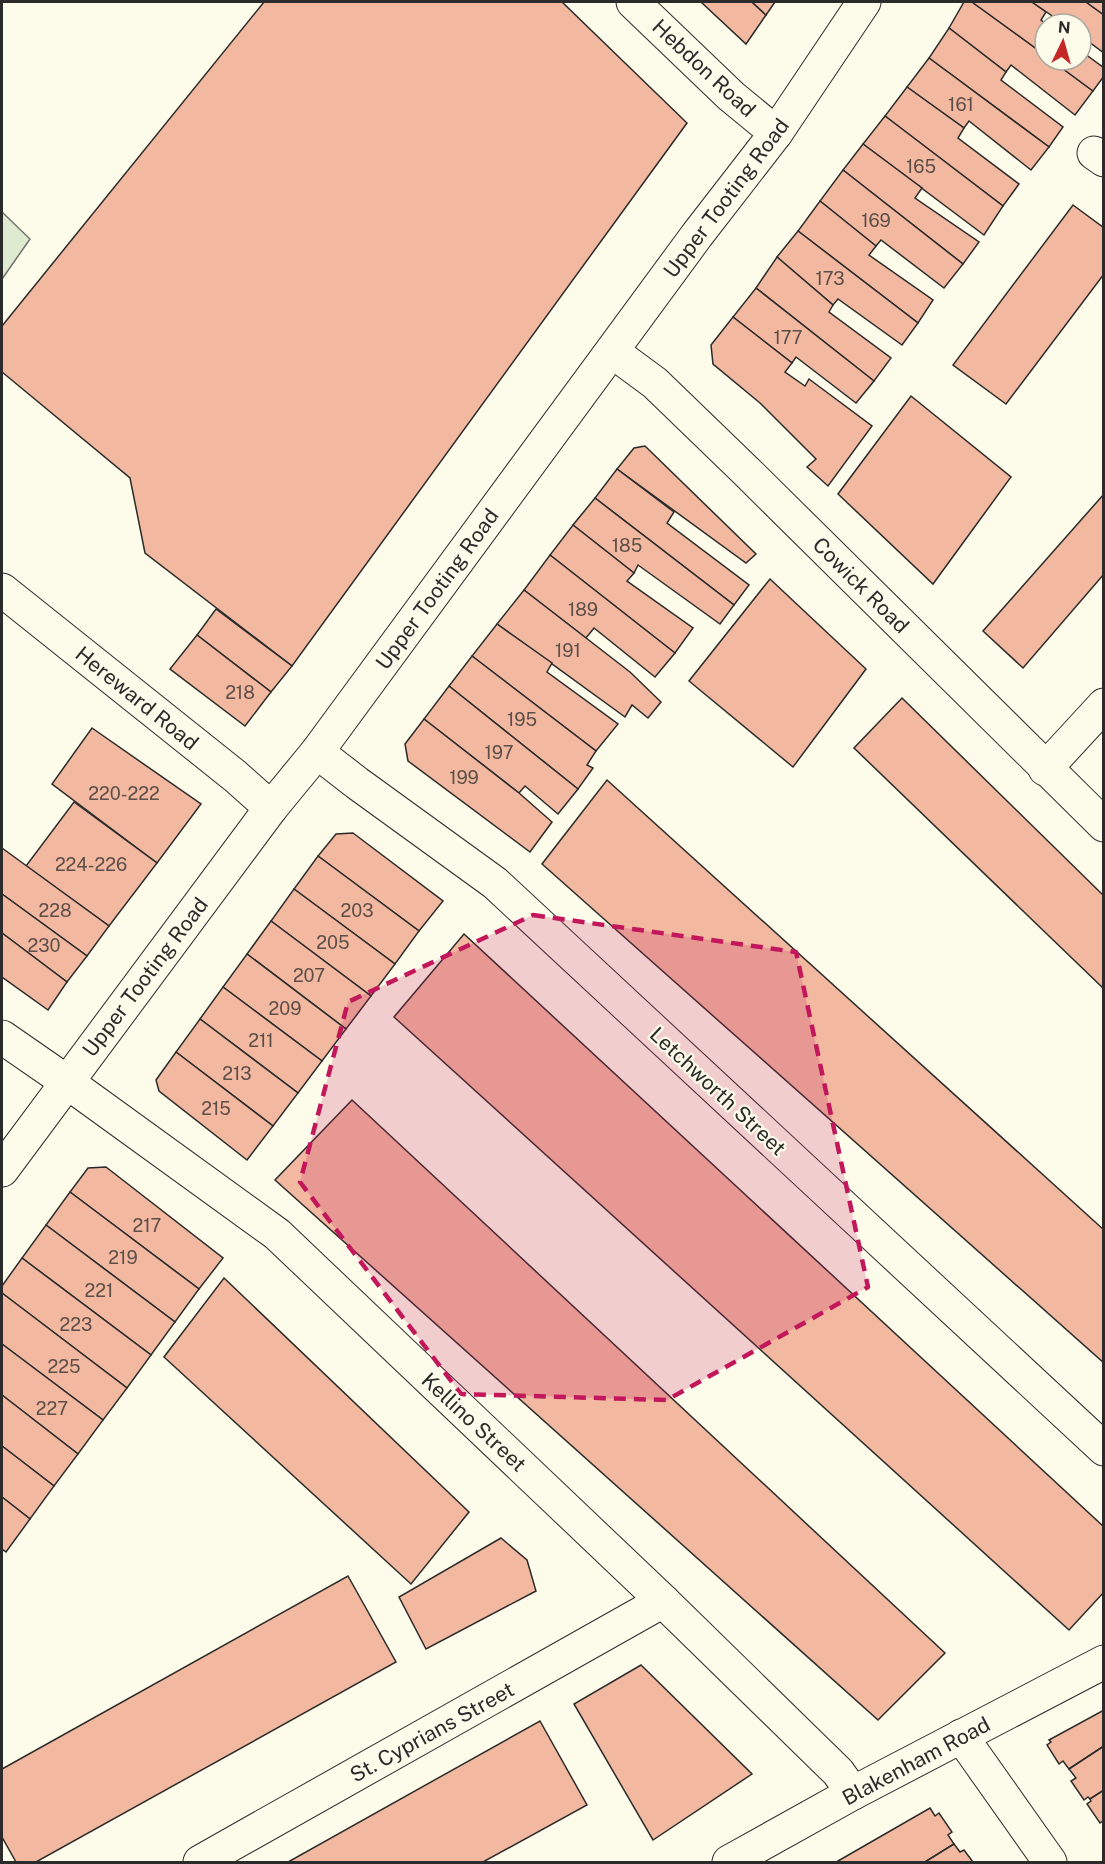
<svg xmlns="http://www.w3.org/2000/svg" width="1105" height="1864" viewBox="0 0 1105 1864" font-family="'Public Sans',sans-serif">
<rect width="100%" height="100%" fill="#fdfbea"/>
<!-- green -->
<polygon fill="#deebd1" stroke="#74746e" stroke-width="1.5" points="2,212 30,239 2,279"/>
<!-- building -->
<g fill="#f2b8a0" stroke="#2b2b2b" stroke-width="1.5">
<polygon points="264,2 562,2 687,123 292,666 145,553 130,478 2,372 2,326"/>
<polygon points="701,2 752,2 766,15 746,44"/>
<polygon points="752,2 775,2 766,15"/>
<polygon points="964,2 972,2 1045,55 1045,60 1051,60 1093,91 1075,115 1011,65 1006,72 949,28"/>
<polygon points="972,2 1032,2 1046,12 1041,20 1046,24 1045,55"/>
<polygon points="1032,2 1086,2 1104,15 1104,53 1081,36 1081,24 1064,24"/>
<polygon points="1086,2 1104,2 1104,15"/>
<polygon points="949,28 1006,72 1001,80 1063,127 1049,147 929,58"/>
<polygon points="1081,51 1104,68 1104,76 1093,91 1051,60 1081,60"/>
<polygon points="929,58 1049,147 1031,170 969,121 964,128 907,87"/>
<polygon points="907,87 964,128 958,138 1019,184 1003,206 885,116"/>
<polygon points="885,116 1003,206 984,235 863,144"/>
<polygon points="863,144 922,188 915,198 979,242 963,264 843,170"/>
<polygon points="843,170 963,264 944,288 881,240 876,246 820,201"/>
<polygon points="820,201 876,246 869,255 933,300 918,323 798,231"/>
<polygon points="1073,205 1104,228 1104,274 1006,404 953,365"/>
<polygon points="798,231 918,323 902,345 838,299 833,305 777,257"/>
<polygon points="777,257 833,305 829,312 891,358 874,381 756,288"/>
<polygon points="756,288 874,381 856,403 796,357 792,363 733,317"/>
<polygon points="733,317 792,363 785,372 805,386 809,379 872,426 828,486 807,467 816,459 760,403 713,364 711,345"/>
<polygon points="911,396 1011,477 933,584 838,494"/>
<polygon points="645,446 756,554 746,563 617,469 634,448"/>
<polygon points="617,469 674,512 667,523 749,585 734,605 595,498"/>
<polygon points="1104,494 1104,574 1023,668 983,631"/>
<polygon points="595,498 734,605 720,624 638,565 634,573 573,525"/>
<polygon points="573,525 634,573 627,581 693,628 675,653 550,555"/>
<polygon points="550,555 675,653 655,677 594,628 586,638 524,590"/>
<polygon points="770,579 866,669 793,767 689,681"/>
<polygon points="524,590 630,672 661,702 648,718 632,705 625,717 497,624"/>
<polygon points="216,609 292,666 271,692 197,635"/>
<polygon points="497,624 552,663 547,672 618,724 596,751 472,656"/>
<polygon points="197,635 271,692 245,726 170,669"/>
<polygon points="472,656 596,751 587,765 593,768 578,789 449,686"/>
<polygon points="449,686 578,789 558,814 525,786 519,793 424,719"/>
<polygon points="902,698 1104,896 1104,989 854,748"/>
<polygon points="424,719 519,793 552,822 530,852 408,761 405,744"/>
<polygon points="92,728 201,804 157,863 52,784"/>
<polygon points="607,780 1104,1230 1104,1363 542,864"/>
<polygon points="74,802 157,863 109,926 26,866"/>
<polygon points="353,833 443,901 419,931 318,856 336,834"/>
<polygon points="2,848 109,926 87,956 2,894"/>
<polygon points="318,856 419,931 395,964 294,889"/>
<polygon points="294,889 395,964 371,996 271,921"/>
<polygon points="2,894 87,956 67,982 2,933"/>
<polygon points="271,921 371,996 346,1029 247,954"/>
<polygon points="2,933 67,982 48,1010 2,977"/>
<polygon points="464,934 1104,1527 1104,1592 1069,1630 394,1017"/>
<polygon points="247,954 346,1029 322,1061 223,987"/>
<polygon points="223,987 322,1061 298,1093 200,1019"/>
<polygon points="200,1019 298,1093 273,1126 176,1052"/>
<polygon points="176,1052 273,1126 247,1160 159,1091 156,1080"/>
<polygon points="352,1100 945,1653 878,1720 275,1180"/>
<polygon points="106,1167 223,1258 199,1289 70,1192 88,1168"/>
<polygon points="70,1192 199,1289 175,1322 46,1225"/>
<polygon points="46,1225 175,1322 151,1355 22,1258"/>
<polygon points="22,1258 151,1355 127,1388 2,1293 2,1286"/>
<polygon points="224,1278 469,1512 411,1584 164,1357"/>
<polygon points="2,1293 127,1388 103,1420 2,1344"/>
<polygon points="2,1344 103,1420 78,1454 2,1395"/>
<polygon points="2,1395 78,1454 54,1486 2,1446"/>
<polygon points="2,1446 54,1486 30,1519 2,1497"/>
<polygon points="2,1497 30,1519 6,1552 2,1549"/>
<polygon points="501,1538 527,1560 536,1591 426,1649 399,1597"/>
<polygon points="348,1576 396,1662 36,1862 16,1862 2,1837 2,1769"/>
<polygon points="641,1665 752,1774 653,1840 574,1704"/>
<polygon points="1104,1710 1104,1746 1069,1769 1063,1761 1059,1764 1047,1745 1051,1742 1049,1740"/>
<polygon points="540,1721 587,1805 483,1862 288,1862"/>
<polygon points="1104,1746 1104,1790 1090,1799 1088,1797 1084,1800 1071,1781 1076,1778 1069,1769"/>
<polygon points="1104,1790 1104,1820 1100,1823 1087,1804 1091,1801 1090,1799"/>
<polygon points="930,1808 935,1816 939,1813 952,1832 948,1835 954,1844 925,1862 839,1862 838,1861"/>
<polygon points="954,1844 960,1852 964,1850 973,1862 925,1862"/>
</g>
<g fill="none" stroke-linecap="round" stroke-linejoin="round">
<!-- street casing -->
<g stroke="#2b2b2b" stroke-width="35">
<g id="street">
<polyline points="633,2 731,96 776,133"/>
<polyline points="1094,153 1104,160"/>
<polyline points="613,352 655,383 745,470 1104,825"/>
<polyline points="2,590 235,776 271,808"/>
<polyline points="317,752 357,783 495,883 1104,1449"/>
<polyline points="1045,769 1104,705"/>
<polyline points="2,1037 67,1082 277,1234 663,1601 838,1772 853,1793"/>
<polyline points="961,1736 1050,1862"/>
<polyline points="200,1862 663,1601"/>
<polyline points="729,1862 853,1793 1104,1662"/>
</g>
</g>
<!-- highway casing -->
<g stroke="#2b2b2b" stroke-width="35">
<polyline id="highway" points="2,1170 271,808 317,752 697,235 776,133 864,2"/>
</g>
<!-- street -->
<use href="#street" stroke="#fdfbea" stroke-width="33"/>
<!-- highway -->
<use href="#highway" stroke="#fdfbea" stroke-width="33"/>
</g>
<!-- marked area -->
<path fill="#c2185b" fill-opacity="0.2" stroke="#c2185b" stroke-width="4.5" stroke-dasharray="12 8" stroke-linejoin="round" d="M533,915L796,952L868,1287L667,1400L461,1394L300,1182L348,1002Z"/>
<g text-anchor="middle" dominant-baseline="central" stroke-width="4.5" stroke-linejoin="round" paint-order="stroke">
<!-- number labels -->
<g font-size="18" fill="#5d4e48">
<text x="961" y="104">161</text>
<text x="921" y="166">165</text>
<text x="876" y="220">169</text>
<text x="830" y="278">173</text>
<text x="788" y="337">177</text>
<text x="627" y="545">185</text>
<text x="583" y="609">189</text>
<text x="568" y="650">191</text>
<text x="240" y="692">218</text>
<text x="522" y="719">195</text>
<text x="499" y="752">197</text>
<text x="464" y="777">199</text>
<text x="124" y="793">220-222</text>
<text x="91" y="864">224-226</text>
<text x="55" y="910">228</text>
<text x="357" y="910">203</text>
<text x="333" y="942">205</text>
<text x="44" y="945">230</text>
<text x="309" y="975">207</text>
<text x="285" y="1008">209</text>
<text x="261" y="1040">211</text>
<text x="237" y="1073">213</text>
<text x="216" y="1108">215</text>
<text x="147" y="1225">217</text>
<text x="123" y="1257">219</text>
<text x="99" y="1290">221</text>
<text x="76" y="1324">223</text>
<text x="64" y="1366">225</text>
<text x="52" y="1408">227</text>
</g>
<!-- street labels -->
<g font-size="21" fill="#2b2b2b" stroke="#fdfbea">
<text transform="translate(704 68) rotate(43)">Hebdon Road</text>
<text transform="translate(726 198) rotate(-53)">Upper Tooting Road</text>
<text transform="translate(861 585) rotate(45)">Cowick Road</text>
<text transform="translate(437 589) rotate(-54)">Upper Tooting Road</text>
<text transform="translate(137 698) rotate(39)">Hereward Road</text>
<text transform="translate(145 977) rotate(-53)">Upper Tooting Road</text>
<text transform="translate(718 1091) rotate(43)">Letchworth Street</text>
<text transform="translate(474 1422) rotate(43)">Kellino Street</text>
<text transform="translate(432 1732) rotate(-29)">St. Cyprians Street</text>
<text transform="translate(916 1761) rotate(-28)">Blakenham Road</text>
</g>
</g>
<!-- border -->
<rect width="1105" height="1864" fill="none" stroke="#2b2b2b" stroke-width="6"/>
<!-- north arrow -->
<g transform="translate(1063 42) rotate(5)"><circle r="28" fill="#fdfbea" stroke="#a9a89e" stroke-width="1.5"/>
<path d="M0-4.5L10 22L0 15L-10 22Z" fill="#c62828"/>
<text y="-9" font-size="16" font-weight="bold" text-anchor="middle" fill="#2b2b2b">N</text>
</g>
</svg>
